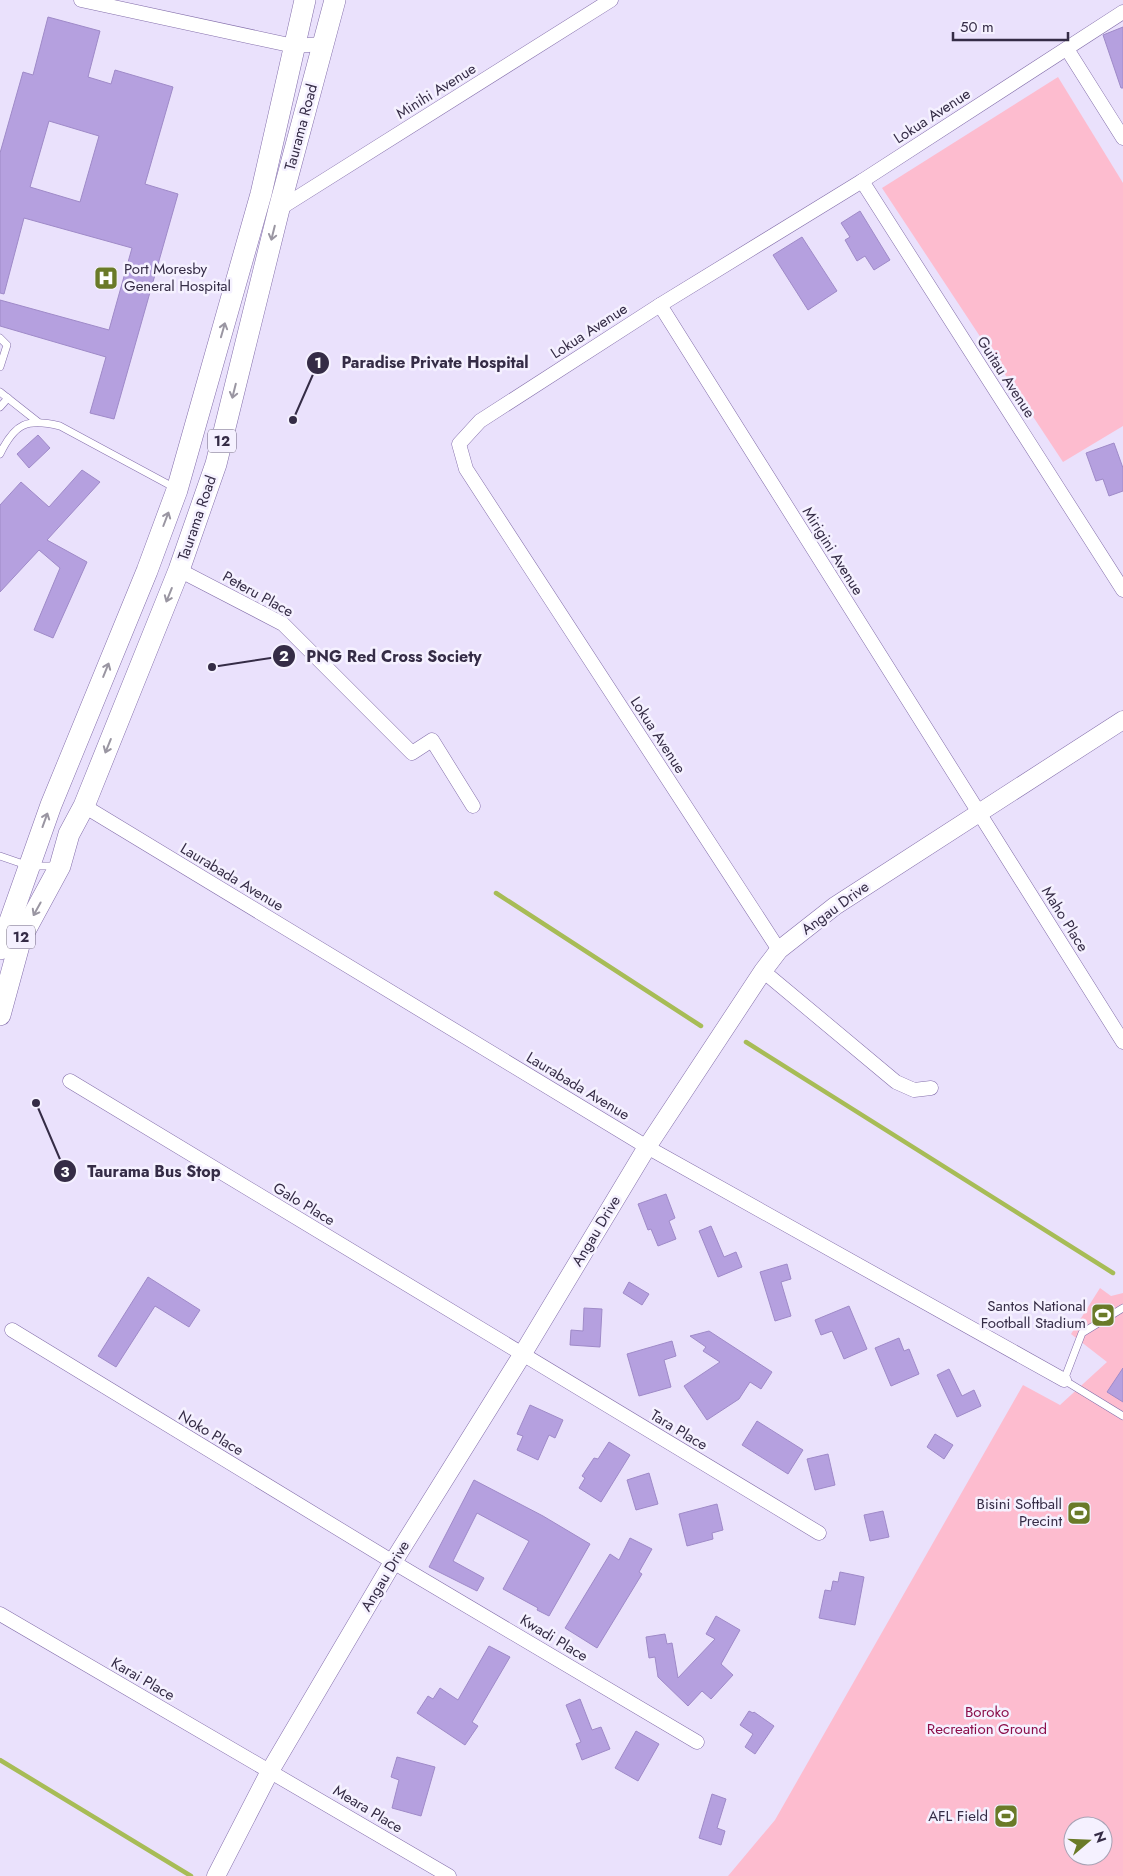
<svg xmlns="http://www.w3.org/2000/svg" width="1123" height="1876" viewBox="0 0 1123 1876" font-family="Jost,sans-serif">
<rect width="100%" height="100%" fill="#eae1fc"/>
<!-- green -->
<g fill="#fdbccf" fill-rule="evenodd">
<polygon points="1058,77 1123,183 1123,426 1063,462 882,188"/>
<path d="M1100,1288L1111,1296L1123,1293V1876H728L775,1820L1023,1385L1060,1405L1107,1362L1071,1334ZM1073,1826H1103V1856H1073Z"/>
</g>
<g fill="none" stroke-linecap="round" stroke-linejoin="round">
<!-- stream -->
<g stroke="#a7bc56" stroke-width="4.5">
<polyline points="496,893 701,1026"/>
<polyline points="746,1042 1113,1273"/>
<polyline points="0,1760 191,1876"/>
</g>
</g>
<!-- building -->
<g fill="#b5a0df" stroke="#9f8ac8" fill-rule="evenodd">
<path d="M48,17L100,31L88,77L111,84L115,70L173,87L145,184L178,194L114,419L90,413L106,357L0,326V300L109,330L132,248L24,218L4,294L0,293V153L23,72L33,75ZM49,121L99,136L80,202L30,187Z"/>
<polygon points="1123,27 1123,88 1121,88 1103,35"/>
<polygon points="860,211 890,260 874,270 865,256 857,261 845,240 850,237 841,223"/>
<polygon points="802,237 837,291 808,310 773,255"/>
<polygon points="38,435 50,448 29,468 17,454"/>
<polygon points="1114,443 1123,468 1123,491 1109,496 1103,479 1096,481 1086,453"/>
<polygon points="82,470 100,482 47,540 87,562 53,638 34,630 60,568 39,550 0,592 0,505 21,482 49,507"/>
<polygon points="666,1194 675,1218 669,1221 676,1239 658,1246 651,1229 648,1230 638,1204"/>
<polygon points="711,1226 724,1257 736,1252 742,1267 718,1277 699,1231"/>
<polygon points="787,1264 791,1279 781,1282 791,1316 775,1321 760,1272"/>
<polygon points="148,1277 200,1310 189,1327 155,1306 116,1367 98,1356"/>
<polygon points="629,1282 649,1294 642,1305 623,1293"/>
<polygon points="849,1306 867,1349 844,1359 832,1331 821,1335 815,1320"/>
<polygon points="584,1308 602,1309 600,1347 570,1345 571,1330 583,1331"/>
<polygon points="709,1331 772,1372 761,1389 750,1382 739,1399 707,1420 684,1386 720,1362 703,1351 706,1347 690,1336"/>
<polygon points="899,1338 904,1351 909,1349 919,1374 891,1386 875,1348"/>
<polygon points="672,1341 676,1356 664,1360 671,1387 639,1396 627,1354"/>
<polygon points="1123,1368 1123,1402 1107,1392"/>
<polygon points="949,1369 962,1396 974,1390 981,1406 957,1417 937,1375"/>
<polygon points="530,1405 563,1420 555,1438 549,1435 538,1460 517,1450 523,1436 517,1434"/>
<polygon points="757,1421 803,1450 788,1474 742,1445"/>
<polygon points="935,1434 953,1445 944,1459 927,1447"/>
<polygon points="609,1442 630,1455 601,1502 579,1488 585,1478 582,1476 594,1458 598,1459"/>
<polygon points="828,1454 835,1485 815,1490 807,1459"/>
<polygon points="649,1473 658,1504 636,1510 627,1480"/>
<polygon points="474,1480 543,1516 590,1544 549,1616 537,1610 538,1608 503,1589 529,1541 477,1513 453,1561 484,1578 477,1591 429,1567"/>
<polygon points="717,1504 723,1530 712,1533 713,1539 687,1546 679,1514"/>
<polygon points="883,1511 889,1537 870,1541 864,1515"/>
<polygon points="630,1538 652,1549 639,1572 642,1574 597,1648 565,1628 610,1554 619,1560"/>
<polygon points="840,1572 864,1577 855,1625 819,1618 825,1590 831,1591 833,1581 838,1582"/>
<polygon points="716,1616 740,1630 721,1664 733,1675 711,1699 702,1691 688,1706 658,1677 655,1657 649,1658 646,1637 665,1634 667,1644 672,1643 678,1678 715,1639 706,1634"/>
<polygon points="489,1646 510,1657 472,1722 478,1726 465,1745 417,1713 428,1696 433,1699 440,1688 458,1700"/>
<polygon points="580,1699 592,1730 601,1727 610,1749 582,1760 576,1744 581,1742 566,1705"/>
<polygon points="749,1711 753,1713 754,1712 774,1726 755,1754 745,1747 753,1734 740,1725"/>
<polygon points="636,1731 659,1744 638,1781 615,1768"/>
<polygon points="397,1757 435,1767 421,1816 392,1808 399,1780 391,1777"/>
<polygon points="712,1794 726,1799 717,1828 725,1831 721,1845 699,1838"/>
</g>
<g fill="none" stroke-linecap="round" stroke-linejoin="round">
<!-- service casing -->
<g stroke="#846fab" stroke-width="8">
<g id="service">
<polyline points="0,338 7,345 0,367"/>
<polyline points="0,392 38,422"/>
<polyline points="0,407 8,398"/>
<path d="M0,454C15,423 27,418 60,426L175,488"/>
<polyline points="0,856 29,866 56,866"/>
<polyline points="1123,1308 1082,1333 1064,1380 1123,1416"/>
</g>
</g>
<!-- minor casing -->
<g stroke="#846fab" stroke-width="15">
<g id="minor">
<polyline points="81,0 294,46 323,44"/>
<polyline points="1067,49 1123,138"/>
<polyline points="862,181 1123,590"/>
<polyline points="279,209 611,0"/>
<polyline points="660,305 1123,1042"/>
<polyline points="179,570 283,624 412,753 432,740 473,806"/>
<polyline points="84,806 647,1147 1064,1380"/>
<polyline points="779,950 466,469 459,444 480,421 660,305 862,181 1123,12"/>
<polyline points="763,971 896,1082 914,1090 931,1088"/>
<polyline points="70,1081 819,1533"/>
<polyline points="12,1330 393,1562 697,1742"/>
<polyline points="0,1614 449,1876"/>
</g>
</g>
<!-- tertiary casing -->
<g stroke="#846fab" stroke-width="19">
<polyline id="tertiary" points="216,1876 270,1771 393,1562 522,1355 647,1147 763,971 779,950 835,906 1123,720"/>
</g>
<!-- primary casing -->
<g stroke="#846fab" stroke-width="22">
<g id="primary">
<polyline points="0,949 51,805 147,571 177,490 261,194 305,0"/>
<polyline points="0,1015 21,938 60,866 69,834 84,806 179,570 216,464 279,209 335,0"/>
</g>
</g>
<!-- service -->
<use href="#service" stroke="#fff" stroke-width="7"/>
<!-- minor -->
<use href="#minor" stroke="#fff" stroke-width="14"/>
<!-- tertiary -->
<use href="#tertiary" stroke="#fff" stroke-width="18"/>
<!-- primary -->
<use href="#primary" stroke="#fff" stroke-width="21"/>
</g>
<!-- one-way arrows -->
<defs><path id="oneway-shaft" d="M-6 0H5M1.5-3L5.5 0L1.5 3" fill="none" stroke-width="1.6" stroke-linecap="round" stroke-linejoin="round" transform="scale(1.25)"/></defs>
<g stroke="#9a96a2">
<use href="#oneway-shaft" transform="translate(273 233) rotate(104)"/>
<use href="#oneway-shaft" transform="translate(223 330) rotate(-74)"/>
<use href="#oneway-shaft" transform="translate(234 391) rotate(104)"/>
<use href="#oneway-shaft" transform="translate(166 519) rotate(-69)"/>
<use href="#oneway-shaft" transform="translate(169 595) rotate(112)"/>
<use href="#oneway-shaft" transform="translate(106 670) rotate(-68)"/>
<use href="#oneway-shaft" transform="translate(108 746) rotate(112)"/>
<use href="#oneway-shaft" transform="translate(45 820) rotate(-70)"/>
<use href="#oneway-shaft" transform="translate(37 909) rotate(119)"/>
</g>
<!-- icons -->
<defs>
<g id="hospital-square" transform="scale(1.25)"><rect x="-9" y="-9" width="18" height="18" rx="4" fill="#6a7a28" stroke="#f5f1ff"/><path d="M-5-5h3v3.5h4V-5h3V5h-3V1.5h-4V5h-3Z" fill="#fff"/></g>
<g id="stadium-square" transform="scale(1.25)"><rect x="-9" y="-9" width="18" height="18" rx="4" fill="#6a7a28" stroke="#f5f1ff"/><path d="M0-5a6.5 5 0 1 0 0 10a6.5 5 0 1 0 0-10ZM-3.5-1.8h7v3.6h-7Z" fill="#fff"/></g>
</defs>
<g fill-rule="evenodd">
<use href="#hospital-square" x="106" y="278"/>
<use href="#stadium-square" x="1103" y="1315"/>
<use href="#stadium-square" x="1079" y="1513"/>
<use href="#stadium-square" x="1006" y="1816"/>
</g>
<g text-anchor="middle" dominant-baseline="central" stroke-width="5" stroke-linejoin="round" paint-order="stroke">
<!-- shield labels -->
<g fill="#f5f1ff" stroke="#6f677e" stroke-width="1">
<rect x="208" y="429.5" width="28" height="23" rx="4"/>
<rect x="7" y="925.5" width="28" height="23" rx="4"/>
</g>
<g font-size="14" font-weight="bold" fill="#352c46">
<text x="222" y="441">12</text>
<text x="21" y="937">12</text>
</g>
<!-- street labels -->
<g font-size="15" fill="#352c46" stroke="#f5f1ff">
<text transform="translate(436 91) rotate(-32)">Minihi Avenue</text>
<text transform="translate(932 116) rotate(-33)">Lokua Avenue</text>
<text transform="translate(301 127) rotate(-75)">Taurama Road</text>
<text transform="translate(589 331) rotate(-33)">Lokua Avenue</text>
<text transform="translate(1006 377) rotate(57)">Guitau Avenue</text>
<text transform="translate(197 518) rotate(-71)">Taurama Road</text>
<text transform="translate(833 551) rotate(58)">Mirigini Avenue</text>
<text transform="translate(258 594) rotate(29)">Peteru Place</text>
<text transform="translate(658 735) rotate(57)">Lokua Avenue</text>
<text transform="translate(232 877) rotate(31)">Laurabada Avenue</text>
<text transform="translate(835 908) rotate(-36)">Angau Drive</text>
<text transform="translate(1065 919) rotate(58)">Maho Place</text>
<text transform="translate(578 1086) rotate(31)">Laurabada Avenue</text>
<text transform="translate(304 1204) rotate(31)">Galo Place</text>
<text transform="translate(596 1231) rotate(-59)">Angau Drive</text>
<text transform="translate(679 1430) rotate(31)">Tara Place</text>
<text transform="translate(211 1433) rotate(31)">Noko Place</text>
<text transform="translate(385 1576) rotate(-59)">Angau Drive</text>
<text transform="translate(554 1638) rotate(31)">Kwadi Place</text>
<text transform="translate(143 1679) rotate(30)">Karai Place</text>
<text transform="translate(368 1809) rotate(31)">Meara Place</text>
</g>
<!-- poi labels -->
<g font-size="15" fill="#352c46" stroke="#f5f1ff" text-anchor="end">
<text x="124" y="269" text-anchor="start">Port Moresby<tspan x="124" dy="17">General Hospital</tspan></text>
<text x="1086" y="1306">Santos National<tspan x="1086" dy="17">Football Stadium</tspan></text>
<text x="1062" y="1504">Bisini Softball<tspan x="1062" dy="17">Precint</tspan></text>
<text x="988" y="1816">AFL Field</text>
</g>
<!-- park labels -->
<g font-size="15" fill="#8b0e4a" stroke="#f5f1ff">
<text x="987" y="1712">Boroko<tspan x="987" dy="17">Recreation Ground</tspan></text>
</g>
</g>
<!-- callouts -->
<path fill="none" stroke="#352c46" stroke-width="2" d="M293 420L318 363M212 667L284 656M36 1103L65 1171"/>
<g fill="#352c46" stroke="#f5f1ff" stroke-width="2">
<circle cx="293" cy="420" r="5"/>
<circle cx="212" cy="667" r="5"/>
<circle cx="36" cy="1103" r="5"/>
<circle cx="318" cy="363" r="12"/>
<circle cx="284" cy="656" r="12"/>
<circle cx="65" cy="1171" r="12"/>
</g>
<g font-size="15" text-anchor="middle" font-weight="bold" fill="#fff">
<text x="318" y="368">1</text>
<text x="284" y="661">2</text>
<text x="65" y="1177">3</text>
</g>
<g font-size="16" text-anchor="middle" font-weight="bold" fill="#352c46" stroke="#f5f1ff" stroke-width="5" stroke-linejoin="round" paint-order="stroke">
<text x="435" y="368">Paradise Private Hospital</text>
<text x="394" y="662">PNG Red Cross Society</text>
<text x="154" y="1177">Taurama Bus Stop</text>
</g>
<!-- north arrow -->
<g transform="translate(1088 1841) rotate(71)"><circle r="24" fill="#f5f1ff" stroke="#a8a2b5"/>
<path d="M0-4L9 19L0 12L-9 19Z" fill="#6a7a28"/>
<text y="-8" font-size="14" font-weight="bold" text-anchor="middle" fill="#352c46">N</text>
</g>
<!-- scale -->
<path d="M953 32v8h115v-8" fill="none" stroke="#352c46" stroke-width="2.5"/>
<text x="960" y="32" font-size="15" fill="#352c46" stroke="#f5f1ff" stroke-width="4" paint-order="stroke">50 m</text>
</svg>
